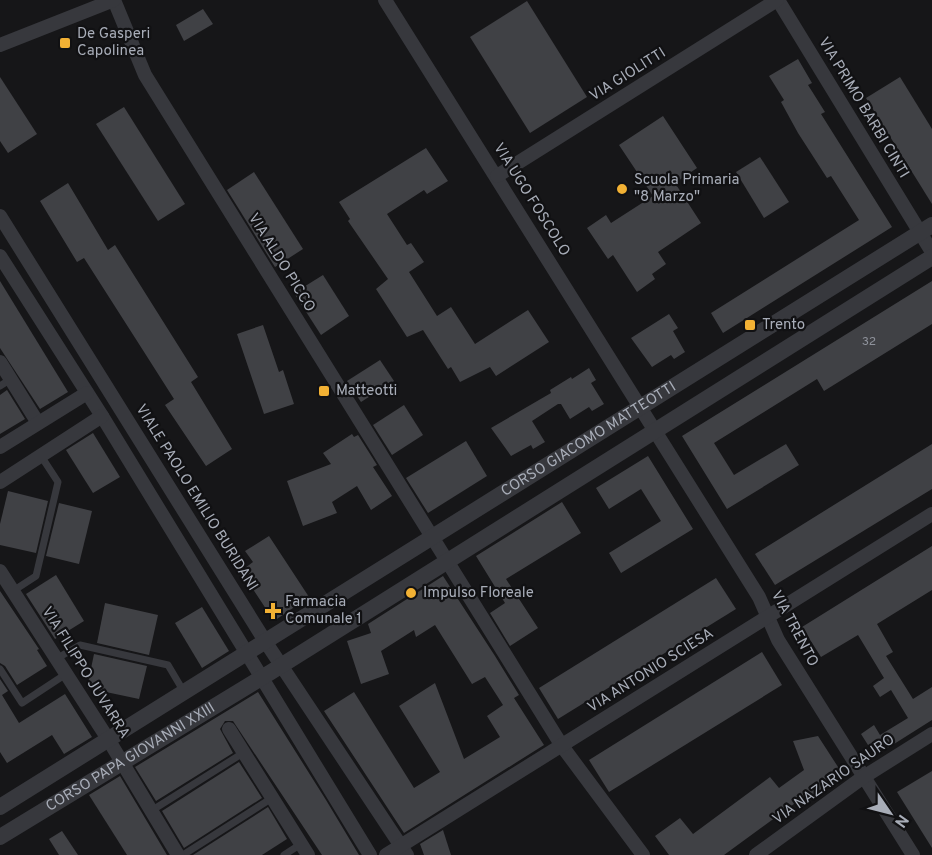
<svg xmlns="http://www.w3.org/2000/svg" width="932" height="855" viewBox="0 0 932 855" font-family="Overpass,sans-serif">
<rect width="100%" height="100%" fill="#161618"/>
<!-- building -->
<g fill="#404145">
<polygon points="527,1 587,97 530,133 470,37"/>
<polygon points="203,9 213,24 184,41 176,25"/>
<polygon points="798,59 812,83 808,85 825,112 821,114 892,227 723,333 711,313 859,220 831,176 827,178 798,133 781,102 784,100 769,76"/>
<polygon points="0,77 37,134 8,153 0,141"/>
<polygon points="900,77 932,129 932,204 866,98"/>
<polygon points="124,107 185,204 158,221 96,124"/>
<polygon points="663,116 697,168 675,183 701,223 658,252 666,264 652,274 655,279 637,292 613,255 608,259 587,228 606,215 611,223 653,196 619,145"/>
<polygon points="426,148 448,181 427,194 424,190 387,214 407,245 411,243 424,262 409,272 437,316 451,307 475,344 528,310 549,342 496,376 490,367 460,382 451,367 448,369 423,330 407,337 376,289 388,279 348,221 350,219 339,202"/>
<polygon points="760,157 789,202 764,218 736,172"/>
<polygon points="254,172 303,249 275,267 227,190"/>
<polygon points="68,183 108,250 115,245 198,377 191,382 232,449 206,466 165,405 174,399 146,355 84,258 77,262 40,201"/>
<polygon points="323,275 349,316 321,335 294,293"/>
<polygon points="0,281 68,392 40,409 0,348"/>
<polygon points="932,281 932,324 824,391 817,379 714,443 734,475 786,444 799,465 727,509 682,436"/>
<polygon points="669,314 678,328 673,331 685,352 674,359 671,355 652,367 631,338"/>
<polygon points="263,325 279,372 283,370 294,404 264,414 237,334"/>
<polygon points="380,360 394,381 361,402 347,381"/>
<polygon points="589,368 596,380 591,383 604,404 592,411 589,407 570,419 561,404 558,404 532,421 545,442 533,449 531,445 511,456 491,428 551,393 550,390 571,377 572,379"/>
<polygon points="7,390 25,419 0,434 0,395"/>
<polygon points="404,405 423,435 392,455 373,425"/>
<polygon points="93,433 120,477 93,493 66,450"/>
<polygon points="352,434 354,437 358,435 377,465 373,467 392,496 371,510 357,486 332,502 337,513 303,526 287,481 331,464 323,453"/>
<polygon points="466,441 487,476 428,513 406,478"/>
<polygon points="932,444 932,489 775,585 755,554"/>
<polygon points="648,456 693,529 621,573 609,553 661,521 641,489 609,509 596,488"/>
<polygon points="8,491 48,501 36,553 0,545 0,524"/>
<polygon points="562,502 581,533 506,579 538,628 510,646 490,613 505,603 476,556"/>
<polygon points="59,503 92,511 79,564 46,556"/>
<polygon points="269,536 309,597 274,621 241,571 253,562 245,551"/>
<polygon points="932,546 932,590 877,624 893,652 886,656 913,699 932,687 932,720 875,756 861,734 874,725 880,735 908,718 891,690 880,697 873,686 884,678 858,635 821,657 802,627"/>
<polygon points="56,575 84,621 55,639 26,594"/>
<polygon points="443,576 495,656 519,695 514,698 544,745 404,833 324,711 354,692 414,788 440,772 399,706 435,683 464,759 500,737 487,716 503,705 485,677 472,684 435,625 416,637 414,630 381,651 389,674 361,684 347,641 371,633 368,624"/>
<polygon points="716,578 736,609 558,719 539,688"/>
<polygon points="0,591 39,649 37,650 47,666 17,685 5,666 0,663"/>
<polygon points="105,603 158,615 149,655 97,643"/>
<polygon points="202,607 229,651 202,668 175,623"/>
<polygon points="762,652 782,685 609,792 589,760"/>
<polygon points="94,654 147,666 139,699 87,688"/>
<polygon points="0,679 8,691 2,695 19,723 65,694 92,737 64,754 52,735 7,763 0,752"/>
<polygon points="258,692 326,800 359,855 322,855 233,721 225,721 220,729 233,753 156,801 135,767"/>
<polygon points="818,736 840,770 839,779 802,807 798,801 724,855 669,855 655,836 680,818 693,834 770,777 779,788 804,770 793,741"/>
<polygon points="239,762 262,798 184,848 162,811"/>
<polygon points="932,771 932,848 897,792"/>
<polygon points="120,776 167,855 127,855 89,795"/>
<polygon points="268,807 287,839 262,855 193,855"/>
<polygon points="443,830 451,855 424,855 420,844"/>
<polygon points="62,831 78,855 59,855 49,839"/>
</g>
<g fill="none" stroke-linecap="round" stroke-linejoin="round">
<!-- service -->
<g stroke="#37383d" stroke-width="7">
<polyline points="0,386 11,379"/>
<polyline points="13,591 36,576 58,482 41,456"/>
<polyline points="56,659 80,645 168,665 184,692"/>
<polyline points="0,669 22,703 66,674"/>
<polyline points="151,811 243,753"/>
<polyline points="183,855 272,798"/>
<polyline points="284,855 301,844"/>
</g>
<!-- minor -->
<g stroke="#37383d" stroke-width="14">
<polyline points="114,0 145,75 562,746 643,855"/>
<polyline points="385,0 759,597 778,640 913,855"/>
<polyline points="778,0 932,252"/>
<polyline points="0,45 114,0"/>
<polyline points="497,176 777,0"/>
<polyline points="0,216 265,641 407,855"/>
<polyline points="0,256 102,416 370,855"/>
<polyline points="0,362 38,423"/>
<polyline points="0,447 87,393"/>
<polyline points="0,482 102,416"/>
<polyline points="0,571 108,739 178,855"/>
<polyline points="229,729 308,855"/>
<polyline points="386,855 932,514"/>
<polyline points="756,855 862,778 932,734"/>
</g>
<!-- tertiary -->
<g stroke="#37383d" stroke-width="16">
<path id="s1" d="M0,807L932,225"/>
<path id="s2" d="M0,837L271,672L932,257"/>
</g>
</g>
<!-- markers -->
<g fill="#f2b134" stroke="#111113" stroke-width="2">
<rect x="59" y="37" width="12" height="12" rx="3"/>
<circle cx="622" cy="189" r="6"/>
<rect x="744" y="319" width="12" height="12" rx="3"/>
<rect x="318" y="385" width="12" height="12" rx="3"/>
<circle cx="411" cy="593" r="6"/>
<path d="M270 602h6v6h6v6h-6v6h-6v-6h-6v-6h6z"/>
</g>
<g text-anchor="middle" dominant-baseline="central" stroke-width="4.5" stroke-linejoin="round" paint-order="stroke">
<!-- number labels -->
<g font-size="12" fill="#8e929b">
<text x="869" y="342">32</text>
</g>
<!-- poi labels -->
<g font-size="15" fill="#a8adb8" stroke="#111113" text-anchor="start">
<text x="77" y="34">De Gasperi<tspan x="77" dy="17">Capolinea</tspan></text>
<text x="634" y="180">Scuola Primaria<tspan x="634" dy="17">"8 Marzo"</tspan></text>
<text x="762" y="325">Trento</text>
<text x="336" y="391">Matteotti</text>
<text x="423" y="593">Impulso Floreale</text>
<text x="285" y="602">Farmacia<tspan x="285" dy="17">Comunale 1</tspan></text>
</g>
<!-- street labels -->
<g font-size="15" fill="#a8adb8" stroke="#111113">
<text transform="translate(628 75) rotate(-32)">VIA GIOLITTI</text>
<text transform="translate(863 108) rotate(59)">VIA PRIMO BARBI CINTI</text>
<text transform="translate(531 200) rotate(58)">VIA UGO FOSCOLO</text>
<text transform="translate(281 263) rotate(58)">VIA ALDO PICCO</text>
<text stroke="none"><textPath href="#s1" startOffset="694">CORSO GIACOMO MATTEOTTI</textPath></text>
<text transform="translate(196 498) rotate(58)">VIALE PAOLO EMILIO BURIDANI</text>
<text transform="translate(794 629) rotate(62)">VIA TRENTO</text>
<text transform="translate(651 671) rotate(-32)">VIA ANTONIO SCIESA</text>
<text transform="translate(85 673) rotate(58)">VIA FILIPPO JUVARRA</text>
<text stroke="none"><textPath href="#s2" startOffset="153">CORSO PAPA GIOVANNI XXIII</textPath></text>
<text transform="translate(834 780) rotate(-35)">VIA NAZARIO SAURO</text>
</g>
</g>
<!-- north arrow -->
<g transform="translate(890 813) rotate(125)" stroke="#111113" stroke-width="4.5" paint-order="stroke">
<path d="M0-4.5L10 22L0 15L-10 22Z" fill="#a8adb8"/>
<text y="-9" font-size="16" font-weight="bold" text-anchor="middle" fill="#a8adb8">N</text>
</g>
</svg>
